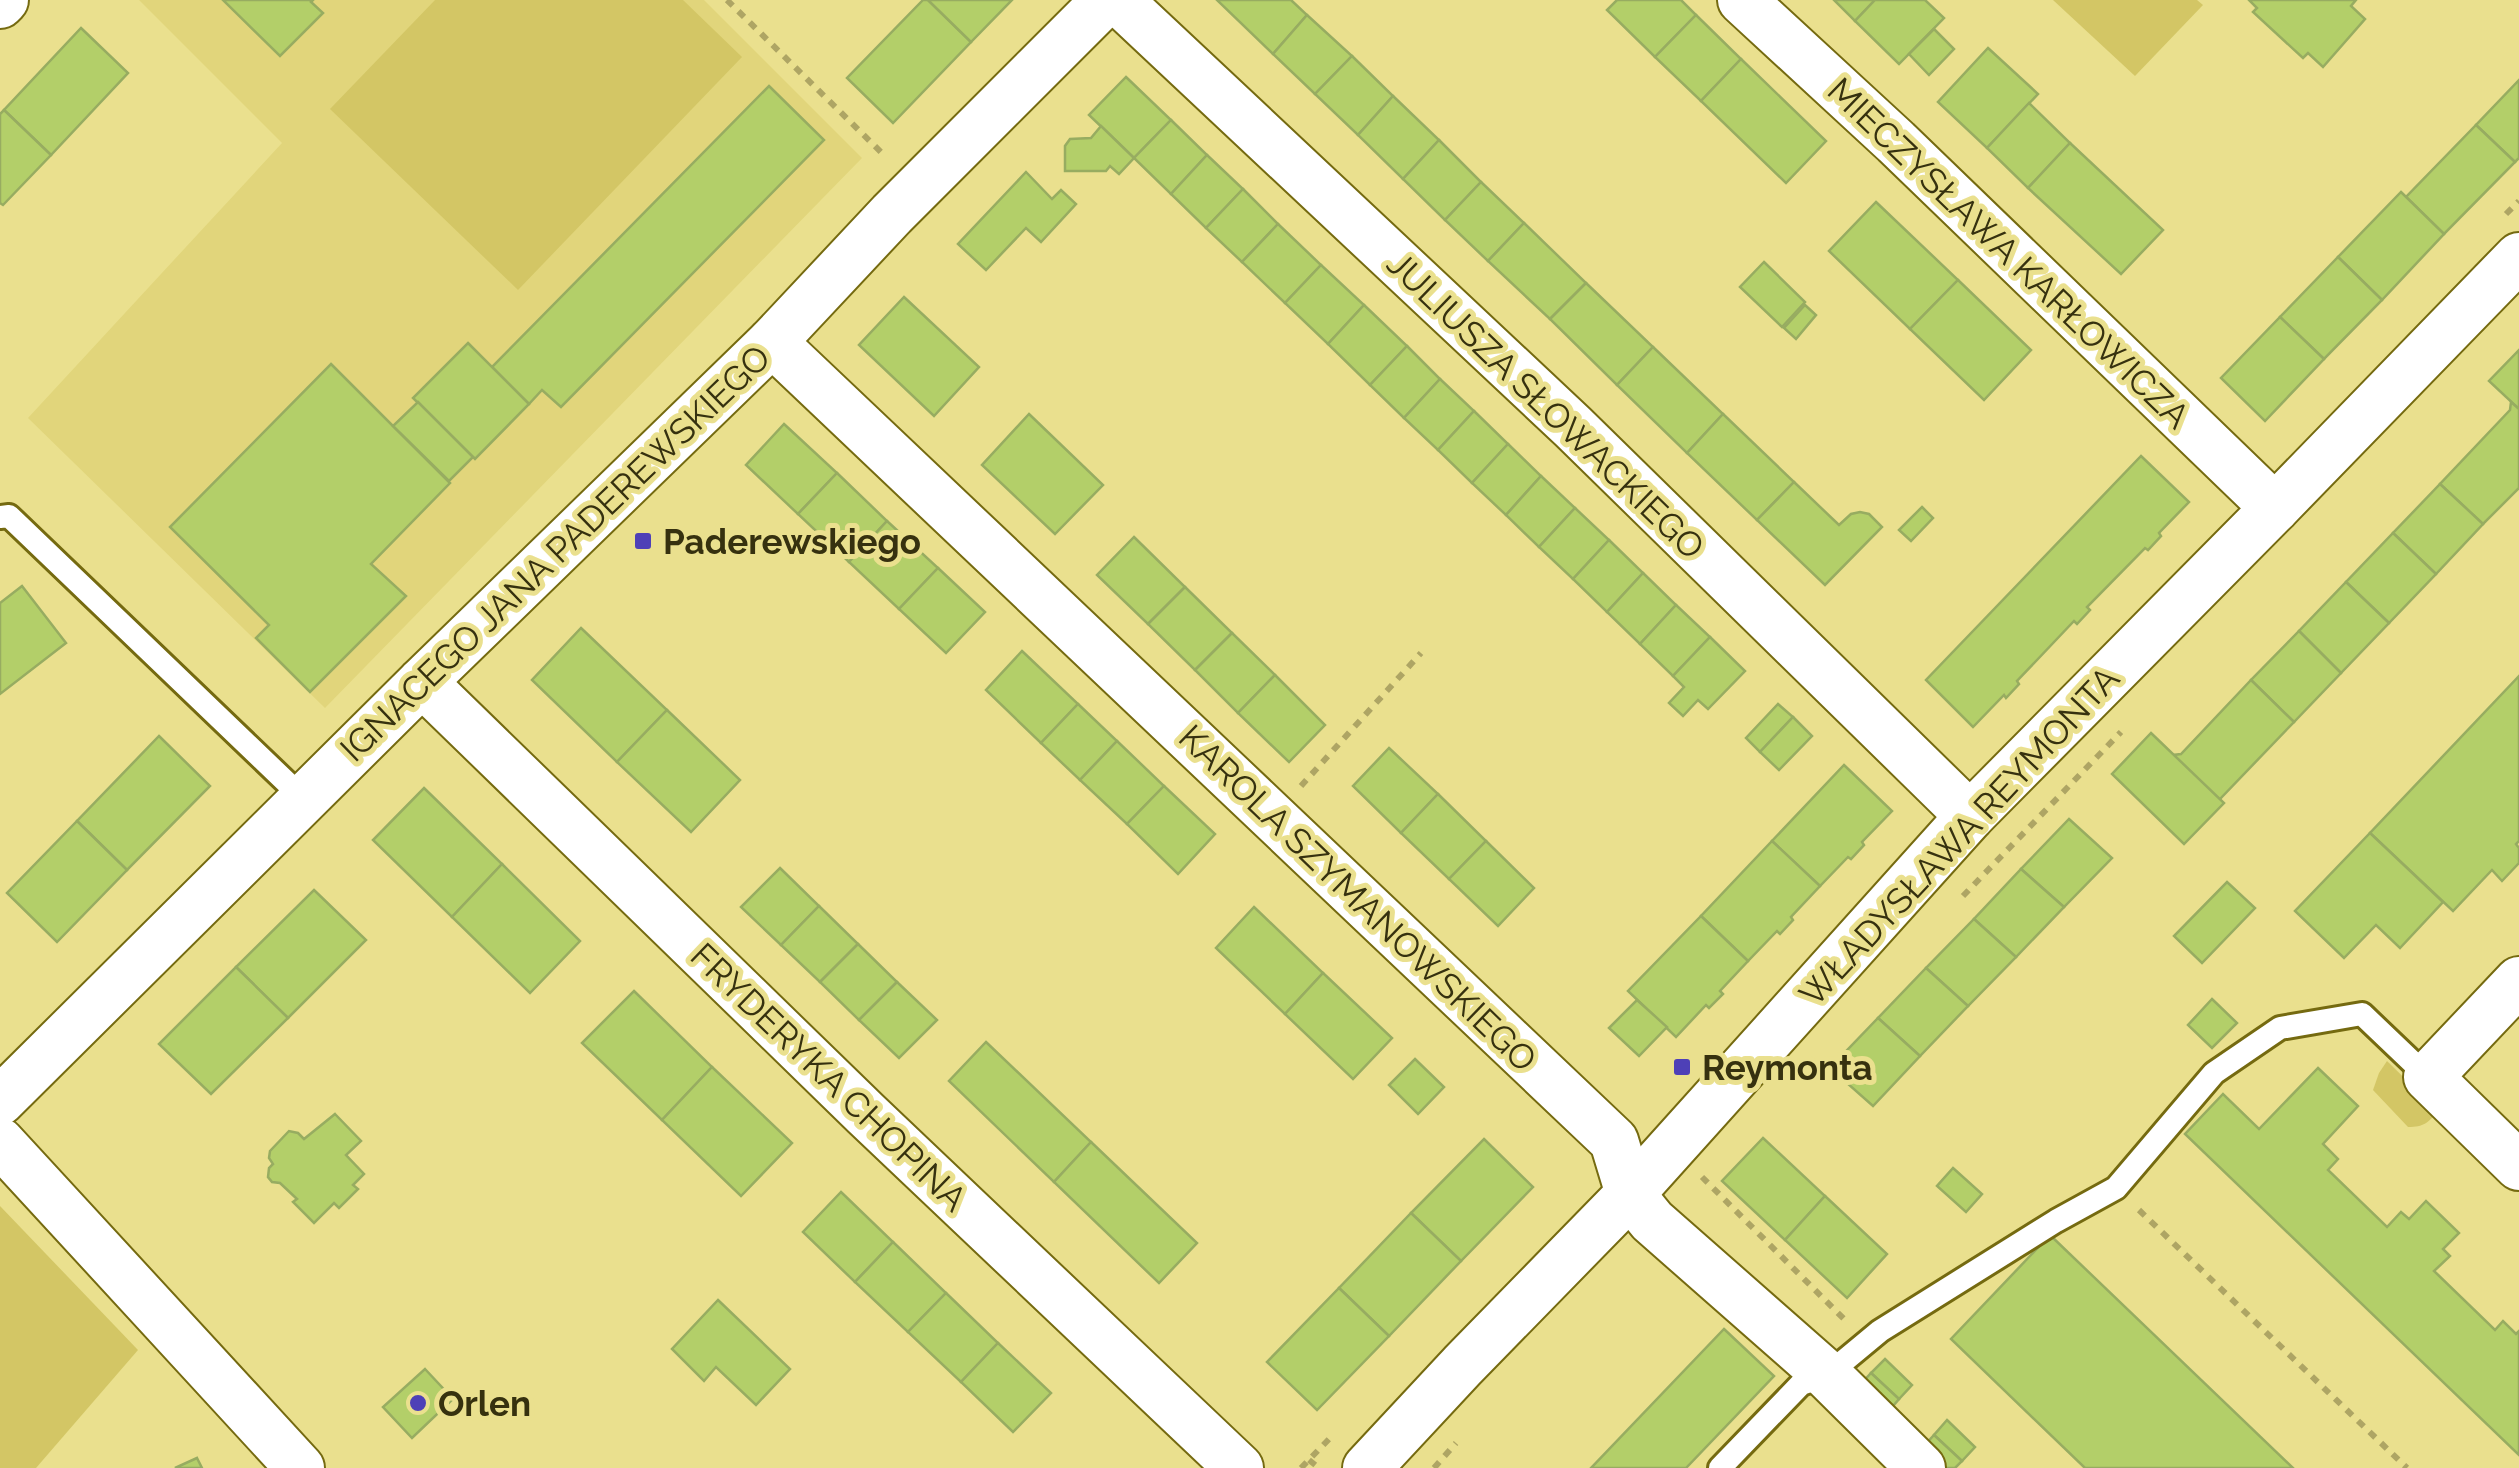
<svg xmlns="http://www.w3.org/2000/svg" width="2519" height="1468" viewBox="0 0 2519 1468" font-family="Raleway,sans-serif">
<rect width="100%" height="100%" fill="#eae08e"/>
<!-- built -->
<polygon fill="#e1d57b" points="139,0 704,0 862,158 325,708 28,418 282,143"/>
<!-- green -->
<g fill="#d3c665">
<polygon points="435,0 683,0 742,57 518,290 330,109"/>
<polygon points="2053,0 2197,0 2203,5 2135,76"/>
<path d="M2387,1061L2438,1111C2428,1123 2424,1127 2408,1127L2373,1090L2379,1073Z"/>
<polygon points="0,1206 138,1350 36,1468 0,1468"/>
</g>
<!-- building -->
<g fill="#b3cf69" stroke="#97ac61" stroke-width="2.5">
<polygon points="223,0 313,0 311,2 323,13 280,56"/>
<polygon points="923,0 928,0 971,42 893,123 847,78"/>
<polygon points="928,0 1012,0 971,42"/>
<polygon points="1217,0 1291,0 1307,15 1273,54"/>
<polygon points="1617,0 1681,0 1696,15 1655,57 1607,10"/>
<polygon points="1834,0 1875,0 1855,21"/>
<polygon points="1875,0 1925,0 1944,18 1899,64 1855,21"/>
<polygon points="2249,0 2356,0 2351,6 2365,19 2323,67 2308,53 2303,58 2253,12 2257,8"/>
<polygon points="1307,15 1352,56 1315,94 1273,54"/>
<polygon points="1696,15 1741,59 1701,101 1655,57"/>
<polygon points="81,28 128,73 51,155 4,110"/>
<polygon points="1934,29 1954,49 1929,75 1909,54"/>
<polygon points="1988,48 2038,94 1987,148 1938,102"/>
<polygon points="1352,56 1393,96 1358,135 1315,94"/>
<polygon points="1741,59 1826,141 1786,183 1701,101"/>
<polygon points="1126,77 1171,120 1134,158 1089,115"/>
<polygon points="2519,80 2519,158 2515,162 2476,125"/>
<polygon points="769,86 824,140 561,407 542,390 529,404 492,367"/>
<polygon points="1393,96 1439,140 1403,179 1358,135"/>
<polygon points="2029,103 2070,143 2028,188 1987,148"/>
<polygon points="4,110 51,155 3,205 0,203 0,114"/>
<polygon points="1171,120 1207,155 1171,194 1134,158"/>
<polygon points="2476,125 2515,162 2444,234 2406,197"/>
<polygon points="1101,126 1134,158 1119,174 1110,166 1106,171 1065,171 1065,146 1070,139 1091,138"/>
<polygon points="1439,140 1481,182 1445,220 1403,179"/>
<polygon points="2070,143 2163,230 2121,274 2028,188"/>
<polygon points="1207,155 1243,189 1206,228 1171,194"/>
<polygon points="1026,172 1052,199 1061,190 1076,204 1041,242 1026,228 986,270 958,244"/>
<polygon points="1481,182 1524,223 1488,261 1445,220"/>
<polygon points="1243,189 1278,224 1242,262 1206,228"/>
<polygon points="2401,192 2444,234 2382,300 2338,257"/>
<polygon points="1876,202 1958,280 1910,329 1829,251"/>
<polygon points="1524,223 1586,283 1550,319 1488,261"/>
<polygon points="1278,224 1321,265 1285,303 1242,262"/>
<polygon points="2338,257 2382,300 2324,359 2280,317"/>
<polygon points="1764,262 1805,302 1782,327 1740,287"/>
<polygon points="1321,265 1364,305 1328,344 1285,303"/>
<polygon points="1958,280 2031,350 1984,400 1910,329"/>
<polygon points="1586,283 1653,347 1617,385 1550,319"/>
<polygon points="904,297 979,367 934,416 859,345"/>
<polygon points="1364,305 1407,346 1370,385 1328,344"/>
<polygon points="1805,305 1816,315 1796,339 1784,328"/>
<polygon points="2280,317 2324,359 2265,421 2221,378"/>
<polygon points="468,343 529,404 475,459 413,398"/>
<polygon points="1407,346 1440,379 1404,418 1370,385"/>
<polygon points="1653,347 1723,414 1687,453 1617,385"/>
<polygon points="2519,350 2519,409 2489,381"/>
<polygon points="331,364 450,483 371,564 406,596 310,692 256,638 269,625 170,527"/>
<polygon points="1440,379 1474,411 1438,450 1404,418"/>
<polygon points="418,402 473,457 449,481 393,426"/>
<polygon points="2511,402 2519,409 2519,488 2483,524 2440,484 2510,410"/>
<polygon points="1474,411 1508,444 1472,483 1438,450"/>
<polygon points="1029,414 1103,485 1055,534 982,465"/>
<polygon points="1723,414 1794,482 1757,520 1687,453"/>
<polygon points="784,424 837,473 798,514 746,465"/>
<polygon points="1508,444 1541,476 1506,515 1472,483"/>
<polygon points="2141,456 2189,502 2159,533 2161,536 2148,550 2145,548 2087,607 2090,610 2077,624 2074,621 2017,681 2019,684 2006,698 2004,695 1973,727 1926,680"/>
<polygon points="837,473 887,521 849,562 798,514"/>
<polygon points="1541,476 1575,508 1539,547 1506,515"/>
<polygon points="1794,482 1839,525 1851,514 1860,512 1869,514 1882,527 1825,585 1757,520"/>
<polygon points="2440,484 2483,524 2436,574 2393,533"/>
<polygon points="1922,507 1933,518 1911,541 1899,530"/>
<polygon points="1575,508 1609,540 1573,579 1539,547"/>
<polygon points="887,521 938,568 899,609 849,562"/>
<polygon points="2393,533 2436,574 2389,623 2346,582"/>
<polygon points="1134,537 1185,587 1148,624 1097,575"/>
<polygon points="1609,540 1643,573 1607,612 1573,579"/>
<polygon points="938,568 985,612 946,653 899,609"/>
<polygon points="1643,573 1676,605 1640,644 1607,612"/>
<polygon points="2346,582 2389,623 2341,673 2299,631"/>
<polygon points="22,586 66,643 0,694 0,603"/>
<polygon points="1185,587 1232,633 1195,670 1148,624"/>
<polygon points="1676,605 1710,637 1673,676 1640,644"/>
<polygon points="581,628 667,710 617,762 532,680"/>
<polygon points="2299,631 2341,673 2294,722 2251,680"/>
<polygon points="1232,633 1275,675 1238,713 1195,670"/>
<polygon points="1710,637 1745,671 1708,709 1698,700 1683,716 1669,703 1684,687 1673,676"/>
<polygon points="1022,651 1078,704 1041,743 986,690"/>
<polygon points="1275,675 1325,725 1289,762 1238,713"/>
<polygon points="2519,676 2519,841 2516,844 2519,848 2519,863 2502,881 2492,870 2453,911 2370,833"/>
<polygon points="2251,680 2294,722 2219,800 2173,755 2181,754"/>
<polygon points="1078,704 1117,741 1080,780 1041,743"/>
<polygon points="1778,704 1793,717 1760,752 1746,738"/>
<polygon points="667,710 740,780 691,832 617,762"/>
<polygon points="1793,717 1812,736 1779,770 1760,752"/>
<polygon points="2151,733 2224,803 2184,844 2112,774"/>
<polygon points="159,736 210,786 127,870 77,821"/>
<polygon points="1117,741 1164,786 1127,824 1080,780"/>
<polygon points="1389,748 1438,794 1401,833 1353,786"/>
<polygon points="1844,765 1892,811 1862,842 1864,845 1851,859 1848,857 1820,886 1772,841"/>
<polygon points="1164,786 1215,834 1178,874 1127,824"/>
<polygon points="424,788 502,864 452,917 373,840"/>
<polygon points="1438,794 1486,841 1449,879 1401,833"/>
<polygon points="2069,819 2112,858 2064,907 2021,869"/>
<polygon points="77,821 127,870 57,942 7,893"/>
<polygon points="2370,833 2443,902 2400,948 2376,925 2344,958 2295,911"/>
<polygon points="1486,841 1534,888 1498,926 1449,879"/>
<polygon points="1772,841 1820,886 1791,917 1793,920 1780,934 1777,931 1748,961 1701,916"/>
<polygon points="502,864 580,941 530,993 452,917"/>
<polygon points="780,868 819,906 781,945 741,907"/>
<polygon points="2021,869 2064,907 2016,957 1974,919"/>
<polygon points="2227,882 2255,908 2202,963 2174,936"/>
<polygon points="314,890 366,940 288,1018 236,967"/>
<polygon points="819,906 858,944 820,982 781,945"/>
<polygon points="1254,907 1323,973 1285,1014 1216,948"/>
<polygon points="1701,916 1748,961 1720,991 1723,994 1709,1008 1706,1005 1676,1037 1628,991"/>
<polygon points="1974,919 2016,957 1968,1006 1926,968"/>
<polygon points="858,944 897,982 859,1020 820,982"/>
<polygon points="236,967 288,1018 211,1094 159,1044"/>
<polygon points="1926,968 1968,1006 1920,1056 1878,1018"/>
<polygon points="1323,973 1392,1038 1353,1079 1285,1014"/>
<polygon points="897,982 937,1020 899,1058 859,1020"/>
<polygon points="634,991 712,1067 662,1120 582,1043"/>
<polygon points="2212,999 2237,1023 2212,1048 2188,1025"/>
<polygon points="1637,1000 1667,1027 1639,1056 1609,1028"/>
<polygon points="1878,1018 1920,1056 1873,1106 1830,1068"/>
<polygon points="986,1042 1091,1142 1054,1182 949,1081"/>
<polygon points="1415,1059 1444,1087 1418,1114 1389,1085"/>
<polygon points="712,1067 792,1143 741,1196 662,1120"/>
<polygon points="2318,1068 2358,1106 2323,1144 2338,1159 2328,1170 2387,1227 2401,1212 2409,1219 2426,1201 2459,1233 2443,1249 2450,1256 2434,1271 2495,1330 2503,1321 2516,1334 2519,1331 2519,1455 2185,1134 2223,1094 2259,1129"/>
<polygon points="335,1114 361,1141 346,1155 364,1174 353,1185 358,1189 339,1208 334,1203 314,1223 293,1202 297,1199 280,1183 272,1182 268,1177 269,1168 273,1164 269,1158 270,1151 289,1131 298,1133 304,1139"/>
<polygon points="1763,1138 1825,1196 1785,1240 1722,1181"/>
<polygon points="1484,1139 1533,1187 1461,1261 1411,1213"/>
<polygon points="1091,1142 1197,1243 1159,1283 1054,1182"/>
<polygon points="1953,1168 1982,1194 1966,1212 1937,1186"/>
<polygon points="841,1192 893,1242 855,1282 803,1232"/>
<polygon points="1825,1196 1887,1254 1847,1298 1785,1240"/>
<polygon points="1411,1213 1461,1261 1389,1336 1339,1288"/>
<polygon points="2050,1235 2293,1468 2085,1468 1951,1339"/>
<polygon points="893,1242 946,1293 908,1332 855,1282"/>
<polygon points="1339,1288 1389,1336 1317,1410 1267,1362"/>
<polygon points="946,1293 998,1343 961,1382 908,1332"/>
<polygon points="718,1300 790,1369 756,1405 716,1367 704,1381 672,1349"/>
<polygon points="1724,1329 1774,1376 1686,1468 1591,1468"/>
<polygon points="998,1343 1051,1393 1013,1432 961,1382"/>
<polygon points="1885,1359 1912,1385 1899,1399 1871,1373"/>
<polygon points="425,1369 453,1399 412,1438 383,1407"/>
<polygon points="1871,1373 1899,1399 1887,1413 1859,1386"/>
<polygon points="1947,1420 1975,1447 1962,1461 1934,1435"/>
<polygon points="1934,1435 1962,1461 1955,1468 1945,1468 1923,1447"/>
<polygon points="197,1458 202,1468 175,1468"/>
</g>
<g fill="none" stroke-linecap="round" stroke-linejoin="round">
<!-- service casing -->
<g stroke="#756a10" stroke-width="28">
<g id="service">
<polyline points="0,517 9,516 304,799"/>
<polyline points="1720,1468 1801,1384 1827,1375 1880,1331 2056,1221 2116,1188 2214,1073 2280,1028 2362,1014 2428,1077"/>
</g>
</g>
<!-- minor casing -->
<g stroke="#756a10" stroke-width="52">
<g id="minor">
<polyline points="1118,0 1573,427 1970,816"/>
<polyline points="1742,0 1896,142 2275,508"/>
<polyline points="0,4 4,0"/>
<polyline points="772,342 1614,1141 1630,1194 1652,1221 1827,1375 1921,1468"/>
<polyline points="422,682 866,1114 1239,1468"/>
<polyline points="2519,981 2428,1077 2519,1166"/>
<polyline points="0,1101 422,682 772,342 892,214 1106,0"/>
<polyline points="0,1142 300,1468"/>
<polyline points="1367,1468 1463,1365 1630,1194 1970,816 2275,508 2519,257"/>
</g>
</g>
<!-- path -->
<g stroke="#aea564" stroke-width="6" stroke-dasharray="8 8" stroke-linecap="butt">
<polyline points="727,0 886,157"/>
<polyline points="2506,214 2519,201"/>
<polyline points="1301,786 1421,653"/>
<polyline points="1963,896 2121,732"/>
<polyline points="1702,1177 1845,1320"/>
<polyline points="2139,1210 2407,1468"/>
<polyline points="1309,1460 1319,1468"/>
<polyline points="1301,1468 1332,1436"/>
<polyline points="1434,1468 1456,1443"/>
</g>
<!-- service -->
<use href="#service" stroke="#fff" stroke-width="22"/>
<!-- minor -->
<use href="#minor" stroke="#fff" stroke-width="48"/>
</g>
<!-- markers -->
<g fill="#4e40b7" stroke="#eae08e" stroke-width="4">
<rect x="633" y="531" width="20" height="20" rx="5"/>
<rect x="1672" y="1057" width="20" height="20" rx="5"/>
<circle cx="418" cy="1403" r="10"/>
</g>
<g text-anchor="middle" dominant-baseline="central" stroke-width="10" stroke-linejoin="round" paint-order="stroke">
<!-- street labels -->
<g font-size="35" fill="#36310f" stroke="#eae08e">
<text transform="translate(2009 253) rotate(44)">MIECZYSŁAWA KARŁOWICZA</text>
<text transform="translate(1546 405) rotate(44)">JULIUSZA SŁOWACKIEGO</text>
<text transform="translate(555 553) rotate(-44)">IGNACEGO JANA PADEREWSKIEGO</text>
<text transform="translate(1959 836) rotate(-47)">WŁADYSŁAWA REYMONTA</text>
<text transform="translate(1358 898) rotate(44)">KAROLA SZYMANOWSKIEGO</text>
<text transform="translate(829 1077) rotate(44)">FRYDERYKA CHOPINA</text>
</g>
<!-- poi labels -->
<g font-size="35" font-weight="bold" fill="#36310f" stroke="#eae08e" text-anchor="start">
<text x="663" y="541">Paderewskiego</text>
<text x="1702" y="1067">Reymonta</text>
<text x="438" y="1403">Orlen</text>
</g>
</g>
</svg>
